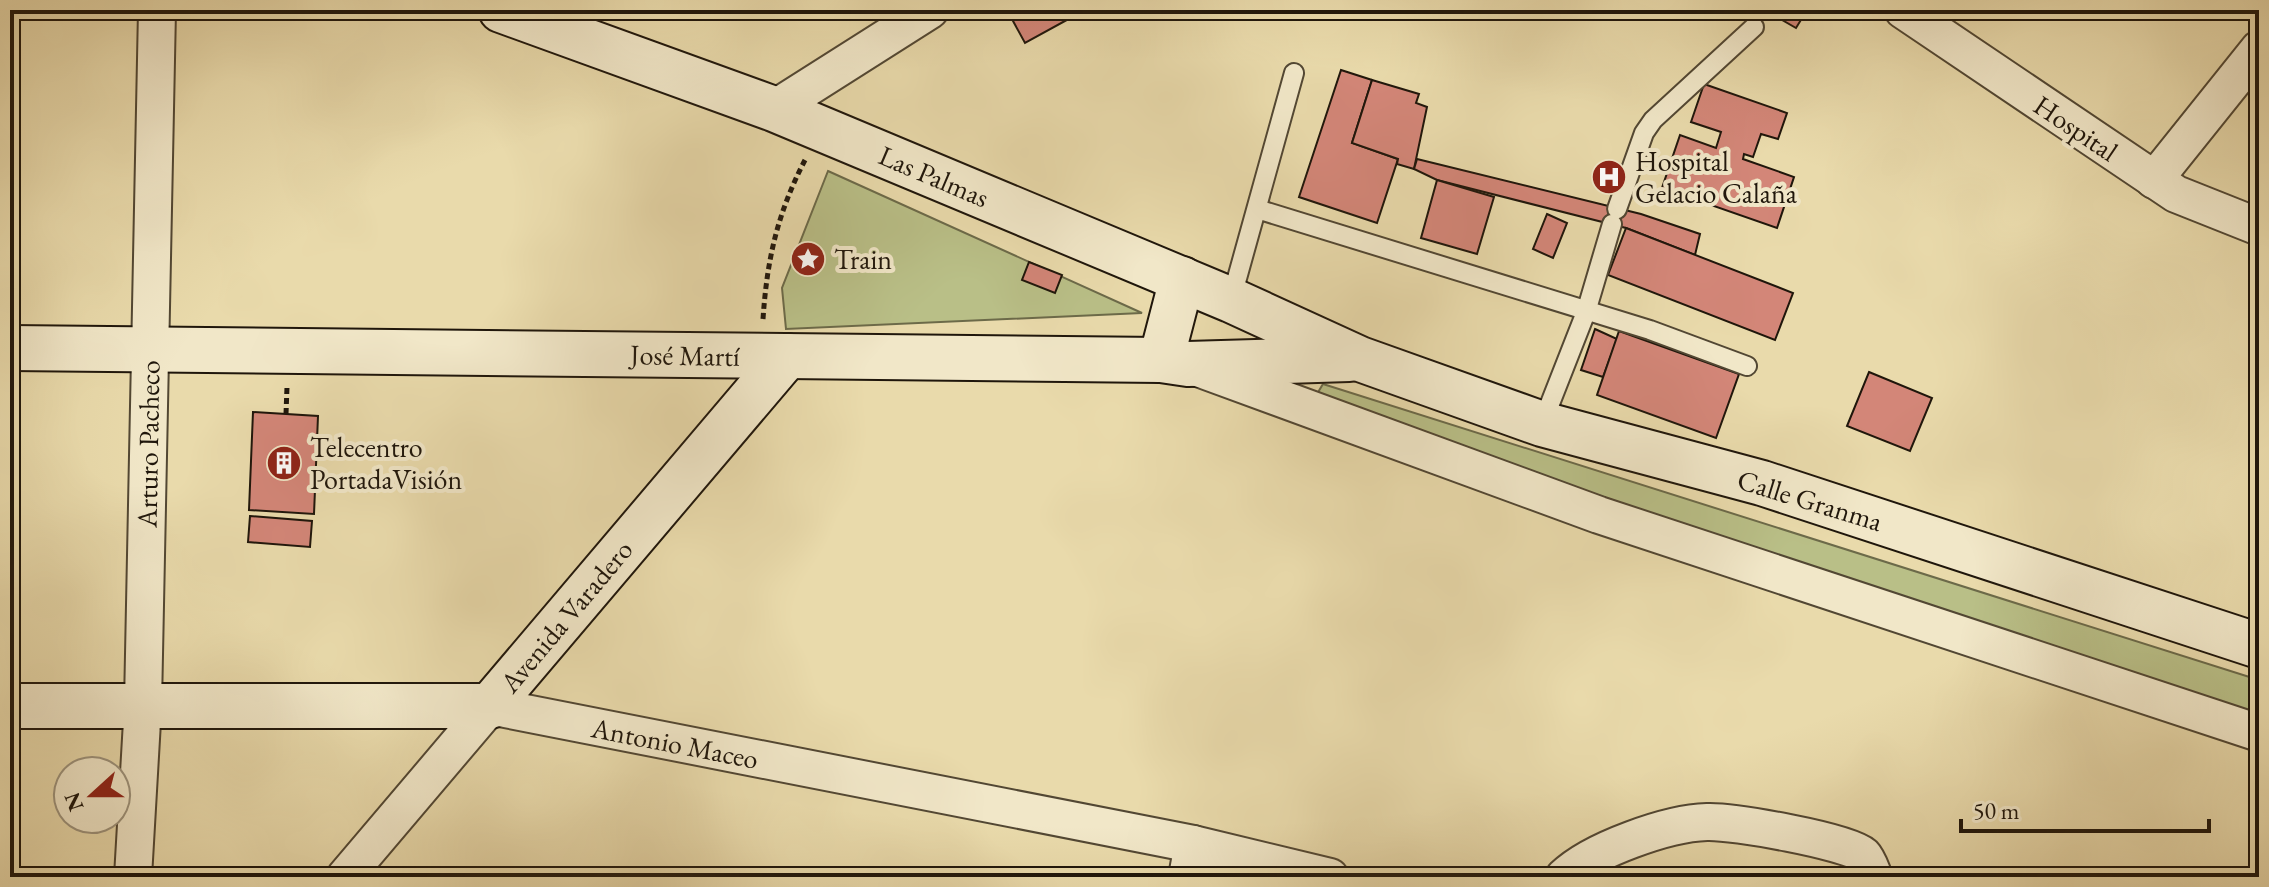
<svg xmlns="http://www.w3.org/2000/svg" width="2269" height="887" viewBox="0 0 2269 887" font-family="'EB Garamond',serif">
<rect width="100%" height="100%" fill="#e9daab"/>
<filter id="stains"><feTurbulence type="fractalNoise" baseFrequency=".0025" numOctaves="4"/><feColorMatrix values="0 0 0 0 .2 0 0 0 0 .09 0 0 0 0 .02 0 0 0 .5 -.17"/></filter>
<radialGradient id="worn" r=".72"><stop offset=".6" stop-color="#630" stop-opacity="0"/><stop offset="1" stop-color="#630" stop-opacity=".3"/></radialGradient>
<!-- green -->
<g fill="#b9bf87" stroke="#6c6a49" stroke-width="2">
<polygon points="828,171 1142,313 786,329 782,288"/>
<polygon points="1323,384 2259,680 2259,719 1314,399"/>
</g>
<!-- building -->
<g fill="#d38678" stroke="#1f160b" stroke-width="2">
<polygon points="1007,10 1085,10 1025,43"/>
<polygon points="1765,10 1807,10 1796,28"/>
<polygon points="1341,70 1372,80 1352,143 1398,159 1377,223 1299,197"/>
<polygon points="1372,80 1419,94 1416,103 1427,107 1414,169 1397,164 1398,159 1352,143"/>
<polygon points="1704,84 1787,113 1778,139 1761,134 1753,157 1744,154 1743,159 1794,177 1777,228 1662,188 1680,135 1716,148 1721,132 1691,122"/>
<polygon points="1417,159 1641,214 1700,234 1695,255 1626,228 1437,180 1414,169"/>
<polygon points="1437,180 1494,197 1477,254 1421,238"/>
<polygon points="1547,214 1567,223 1553,258 1533,249"/>
<polygon points="1626,228 1793,293 1775,340 1608,275"/>
<polygon points="1029,262 1062,275 1055,293 1022,280"/>
<polygon points="1595,329 1617,339 1603,377 1581,370"/>
<polygon points="1619,331 1739,374 1716,438 1597,395"/>
<polygon points="1869,372 1932,398 1910,451 1847,426"/>
<polygon points="253,412 318,416 314,514 249,510"/>
<polygon points="250,516 312,521 310,547 248,542"/>
</g>
<g fill="none" stroke-linecap="round" stroke-linejoin="round">
<!-- lane casing -->
<g stroke="#524733" stroke-width="22">
<g id="lane">
<polyline points="1257,209 1650,330 1747,366"/>
<polyline points="1617,209 1644,133 1653,120 1754,27"/>
<polyline points="1231,300 1294,73"/>
<polyline points="1542,424 1586,312 1612,224"/>
</g>
</g>
<!-- street casing -->
<g stroke="#524733" stroke-width="40">
<g id="street">
<polyline points="1903,10 2176,194 2259,227"/>
<polyline points="774,109 930,10"/>
<polyline points="2154,180 2259,49"/>
<polyline points="1198,368 1599,515 2259,733"/>
<polyline points="133,877 143,704 157,10"/>
<polyline points="345,877 490,706 1193,844 1330,877"/>
<polyline points="1187,877 1193,844"/>
<path d="M1564,877C1592,850 1668,823 1707,822C1732,821 1847,841 1863,855C1868,860 1871,870 1874,877"/>
</g>
</g>
<!-- secondary casing -->
<g stroke="#1f160b" stroke-width="48">
<g id="secondary">
<polyline points="501,10 774,109 1231,300 1360,359 1542,424 1762,483 2259,646"/>
<polyline points="10,348 1161,360 1188,364 1349,359"/>
<polyline points="1161,360 1182,279"/>
<polyline points="10,706 490,706 787,356"/>
</g>
</g>
<!-- path -->
<g stroke="#1f160b" stroke-width="5" stroke-dasharray="6 4" stroke-linecap="butt">
<path d="M763,319C767,260 777,214 805,160"/>
<polyline points="286,414 287,387"/>
</g>
<!-- lane -->
<use href="#lane" stroke="#f1e7c8" stroke-width="18"/>
<!-- street -->
<use href="#street" stroke="#f1e7c8" stroke-width="36"/>
<!-- secondary -->
<use href="#secondary" stroke="#f1e7c8" stroke-width="44"/>
</g>
<!-- icons -->
<defs>
<g id="hospital-disc" transform="scale(1.8)"><circle r="9.5" fill="#8f2418" stroke="#f1e7c8"/><path d="M-5-5h3v3.5h4V-5h3V5h-3V1.5h-4V5h-3Z" fill="#fff"/></g>
<g id="sight-disc" transform="scale(1.8)"><circle r="9.5" fill="#8f2418" stroke="#f1e7c8"/><path d="M0-6L1.8-2.2L6-1.7L2.9 1.2L3.7 5.4L0 3.3L-3.7 5.4L-2.9 1.2L-6-1.7L-1.8-2.2Z" fill="#fff"/></g>
<g id="building-disc" transform="scale(1.8)"><circle r="9.5" fill="#8f2418" stroke="#f1e7c8"/><path d="M-4-6H4V6H1V3H-1V6H-4ZM-2.5-4.3h1.7v1.8h-1.7ZM.8-4.3h1.7v1.8H.8ZM-2.5-1h1.7V.8h-1.7ZM.8-1h1.7V.8H.8Z" fill="#fff"/></g>
</defs>
<g fill-rule="evenodd">
<use href="#hospital-disc" x="1609" y="177"/>
<use href="#sight-disc" x="808" y="259"/>
<use href="#building-disc" x="284" y="463"/>
</g>
<g text-anchor="middle" dominant-baseline="central" stroke-width="8" stroke-linejoin="round" paint-order="stroke">
<!-- street labels -->
<g font-size="28" fill="#1f160b" stroke="#f1e7c8">
<text transform="translate(2076 128) rotate(34)">Hospital</text>
<text transform="translate(934 176) rotate(23)">Las Palmas</text>
<text transform="translate(685 355) rotate(1)">José Martí</text>
<text transform="translate(148 444) rotate(-89)">Arturo Pacheco</text>
<text transform="translate(1810 500) rotate(17)">Calle Granma</text>
<text transform="translate(566 616) rotate(-50)">Avenida Varadero</text>
<text transform="translate(675 743) rotate(11)">Antonio Maceo</text>
</g>
<!-- poi labels -->
<g font-size="28" fill="#1f160b" stroke="#f1e7c8" text-anchor="start">
<text x="1635" y="161">Hospital<tspan x="1635" dy="32">Gelacio Calaña</tspan></text>
<text x="834" y="259">Train</text>
<text x="310" y="447">Telecentro<tspan x="310" dy="32">PortadaVisión</tspan></text>
</g>
</g>
<!-- margin -->
<rect width="2269" height="887" fill="none" stroke="#e9daab" stroke-width="40"/>
<rect x="12" y="12" width="2245" height="863" fill="none" stroke="#1f160b" stroke-width="4"/>
<rect x="20" y="20" width="2229" height="847" fill="none" stroke="#1f160b" stroke-width="2"/>
<!-- north arrow -->
<g transform="translate(92 795) rotate(249)"><circle r="38" fill="#f1e7c8" stroke="#9d937c" stroke-width="2"/>
<path d="M0-6L14 30L0 20L-14 30Z" fill="#8f2418"/>
<text y="-12" font-size="22" font-weight="bold" text-anchor="middle" fill="#1f160b">N</text>
</g>
<!-- scale -->
<path d="M1961 819v12h248v-12" fill="none" stroke="#1f160b" stroke-width="4"/>
<text x="1973" y="819" font-size="24" fill="#1f160b" stroke="#f1e7c8" stroke-width="6" paint-order="stroke">50 m</text>
<rect width="100%" height="100%" filter="url(#stains)"/>
<rect width="100%" height="100%" fill="url(#worn)"/>
</svg>
